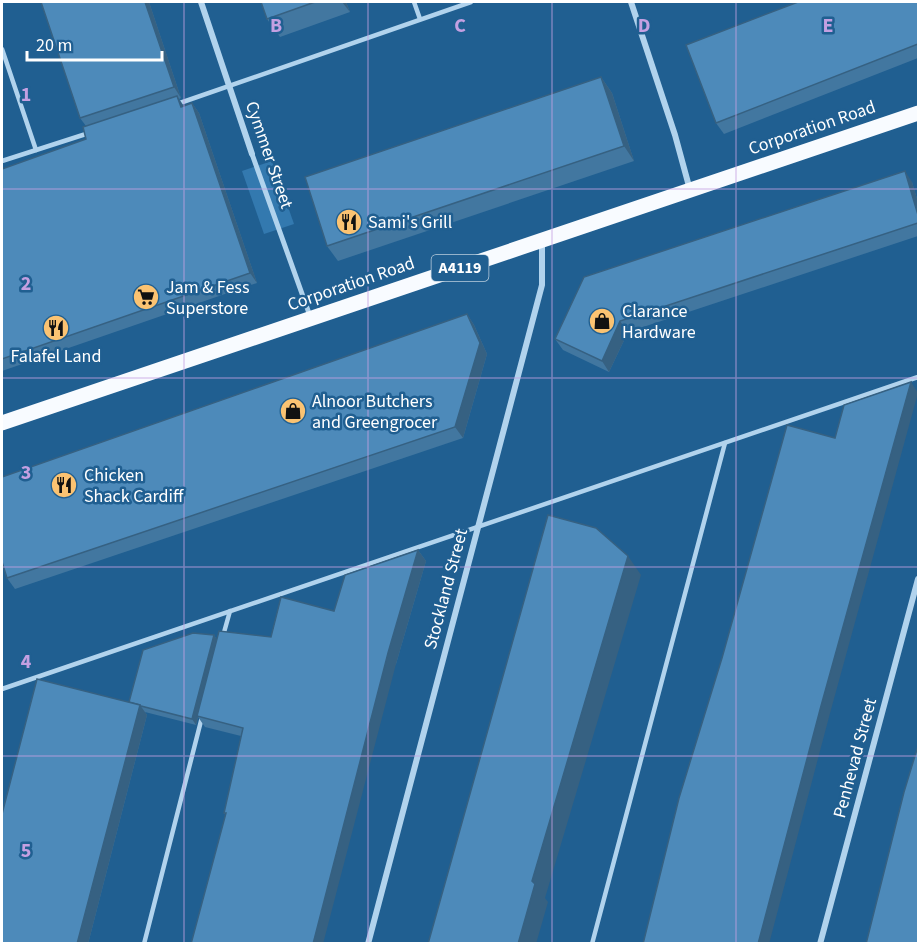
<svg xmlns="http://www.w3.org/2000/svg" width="920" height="945" viewBox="0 0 920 945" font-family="'Source Sans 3',sans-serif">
<rect width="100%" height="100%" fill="#205f91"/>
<!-- green -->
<polygon fill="#3379af" points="272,161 294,224 264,234 242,171"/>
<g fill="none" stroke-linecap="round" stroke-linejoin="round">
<!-- service -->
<g stroke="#b1d3ed" stroke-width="4.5">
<polyline points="414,2 420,19"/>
<polyline points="2,49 36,150"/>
<polyline points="177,104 471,2"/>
<polyline points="2,161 89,133"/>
<polyline points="223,636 230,611"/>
<polyline points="2,689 918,377"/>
<polyline points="144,944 202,717"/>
<polyline points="592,944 725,443"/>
</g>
<!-- pedestrian -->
<polyline stroke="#b1d3ed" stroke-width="5" points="252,154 310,316"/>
<!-- minor -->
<g stroke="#b1d3ed" stroke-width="6">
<polyline points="201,2 252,154"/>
<polyline points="631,2 675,135 690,190"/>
<polyline points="368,944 542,285 542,241"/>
<polyline points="820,944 918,579"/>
</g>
<!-- primary -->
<polyline stroke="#f8fbff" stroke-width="15" points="2,423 918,113"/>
</g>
<!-- wall -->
<g fill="#4277a0">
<polygon points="149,2 181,98 179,99 184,106 192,103 199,113 257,283 2,371 2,169 86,139 86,126 80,118"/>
<polygon points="261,2 346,2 350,12 280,37 267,19"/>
<polygon points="918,2 918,58 724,134 716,123"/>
<polygon points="601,77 612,93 634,161 338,261 327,246"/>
<polygon points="912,182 918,202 918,236 628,332 609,372 563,350 555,339"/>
<polygon points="467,314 474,325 487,354 463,438 15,589 7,578"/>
<polygon points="418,550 426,561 396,664 226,816 224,813 241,736 205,727 198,717 196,725 145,712 147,715 88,944 2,944 129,702 214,635 217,640 271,637 334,611"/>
</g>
<!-- shaded-wall -->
<g fill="#366182">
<polygon points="145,2 149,2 181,98 174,87"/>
<polygon points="342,2 346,2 350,12"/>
<polygon points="601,77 612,93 634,161 624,146"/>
<polygon points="177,96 184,107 181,107"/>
<polygon points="192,103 199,113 257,283 250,273"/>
<polygon points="905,171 912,182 918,202 918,215"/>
<polygon points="467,314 474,325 487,354 463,438 455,427"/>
<polygon points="620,321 628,332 609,372 602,361"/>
<polygon points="911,382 918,393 829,717 769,944 758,944 821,706"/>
<polygon points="418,550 426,561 396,664 323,944 313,944 388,653"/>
<polygon points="628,556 641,575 545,898 548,902 536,944 518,944 532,881"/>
<polygon points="214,635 218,641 196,725 192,719"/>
<polygon points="140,705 147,715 88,944 77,944"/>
</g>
<!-- building -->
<g fill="#4d8aba" stroke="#366182" stroke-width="1.5">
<polygon points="41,2 145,2 174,87 80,118"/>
<polygon points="261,2 315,2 267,19"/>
<polygon points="798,2 918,2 918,44 716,123 686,45"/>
<polygon points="601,77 624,146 327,246 305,177"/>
<polygon points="177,96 181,107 192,103 250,273 2,359 2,169 86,139 83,127"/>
<polygon points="905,171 918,215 918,223 620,321 602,361 555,339 584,277"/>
<polygon points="467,314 480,343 455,427 7,578 2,562 2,477"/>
<polygon points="911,382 821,706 758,944 643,944 679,798 722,658 787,425 835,438 844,405"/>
<polygon points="548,515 596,528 628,556 532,881 535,884 518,944 428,944"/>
<polygon points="418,550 388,653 313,944 191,944 226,813 224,813 243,728 197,716 219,631 271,637 281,597 334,611 345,575"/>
<polygon points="193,633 214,635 192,719 141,706 140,705 129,702 143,650"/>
<polygon points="37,679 140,705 77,944 2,944 2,814"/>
<polygon points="918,746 918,944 866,944 904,792"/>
</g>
<!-- grid -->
<path fill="none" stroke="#c4a0e2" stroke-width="1.5" stroke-opacity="0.55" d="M184,2V944M368,2V944M552,2V944M736,2V944M2,189H918M2,378H918M2,567H918M2,756H918"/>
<!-- icons -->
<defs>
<g id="restaurant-disc" transform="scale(1.35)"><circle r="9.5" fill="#fbc372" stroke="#205f91"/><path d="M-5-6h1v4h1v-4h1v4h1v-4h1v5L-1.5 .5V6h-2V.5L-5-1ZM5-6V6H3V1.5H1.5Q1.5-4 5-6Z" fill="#111"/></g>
<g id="supermarket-disc" transform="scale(1.35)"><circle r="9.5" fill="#fbc372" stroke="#205f91"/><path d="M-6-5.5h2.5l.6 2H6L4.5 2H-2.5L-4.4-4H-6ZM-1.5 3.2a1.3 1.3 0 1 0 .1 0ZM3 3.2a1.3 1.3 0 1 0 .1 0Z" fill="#111"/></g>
<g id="shop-disc" transform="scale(1.35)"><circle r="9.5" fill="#fbc372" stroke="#205f91"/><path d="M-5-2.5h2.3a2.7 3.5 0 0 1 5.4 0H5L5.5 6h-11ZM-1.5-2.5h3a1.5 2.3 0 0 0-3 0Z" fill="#111"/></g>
</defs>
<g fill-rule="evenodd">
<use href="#restaurant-disc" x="349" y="222"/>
<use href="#supermarket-disc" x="146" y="297"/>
<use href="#shop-disc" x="602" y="321"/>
<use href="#restaurant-disc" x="56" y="328"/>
<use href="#shop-disc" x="293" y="411"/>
<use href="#restaurant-disc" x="64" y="485"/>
</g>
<g text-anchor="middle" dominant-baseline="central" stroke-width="5" stroke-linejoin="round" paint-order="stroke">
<!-- shield labels -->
<rect fill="#205f91" stroke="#bccfde" stroke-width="1.5" x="431.5" y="255" width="57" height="26" rx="4.5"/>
<g font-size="16" font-weight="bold" fill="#fff">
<text x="460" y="268">A4119</text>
</g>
<!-- street labels -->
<g font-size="18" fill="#fff" stroke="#205f91">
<text transform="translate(812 128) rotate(-19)">Corporation Road</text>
<text transform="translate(269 155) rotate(71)">Cymmer Street</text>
<text transform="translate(351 284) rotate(-19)">Corporation Road</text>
<text transform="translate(446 589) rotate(-75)">Stockland Street</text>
<text transform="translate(855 758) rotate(-75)">Penhevad Street</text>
</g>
<!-- poi labels -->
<g font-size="18" fill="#fff" stroke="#205f91" text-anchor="start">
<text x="368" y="222">Sami's Grill</text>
<text x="166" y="287">Jam &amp; Fess<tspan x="166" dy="21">Superstore</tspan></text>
<text x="622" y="311">Clarance<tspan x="622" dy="21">Hardware</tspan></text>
<text x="56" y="356" text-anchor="middle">Falafel Land</text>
<text x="312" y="401">Alnoor Butchers<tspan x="312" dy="21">and Greengrocer</tspan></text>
<text x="84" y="475">Chicken<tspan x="84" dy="21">Shack Cardiff</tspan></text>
</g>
</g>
<g font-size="20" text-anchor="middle" font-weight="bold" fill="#c4a0e2" stroke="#205f91" stroke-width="5" stroke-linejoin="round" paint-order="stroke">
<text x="276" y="32">B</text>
<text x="460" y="32">C</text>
<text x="644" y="32">D</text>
<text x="828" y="32">E</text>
<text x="26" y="101">1</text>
<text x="26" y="290">2</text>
<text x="26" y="479">3</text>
<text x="26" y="668">4</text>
<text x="26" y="857">5</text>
</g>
<!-- border -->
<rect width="920" height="945" fill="none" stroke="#ffffff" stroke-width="6"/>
<!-- scale -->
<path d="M27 51v9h135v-9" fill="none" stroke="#ffffff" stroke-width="3"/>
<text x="36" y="51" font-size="18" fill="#ffffff" stroke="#205f91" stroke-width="4.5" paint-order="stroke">20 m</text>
</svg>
